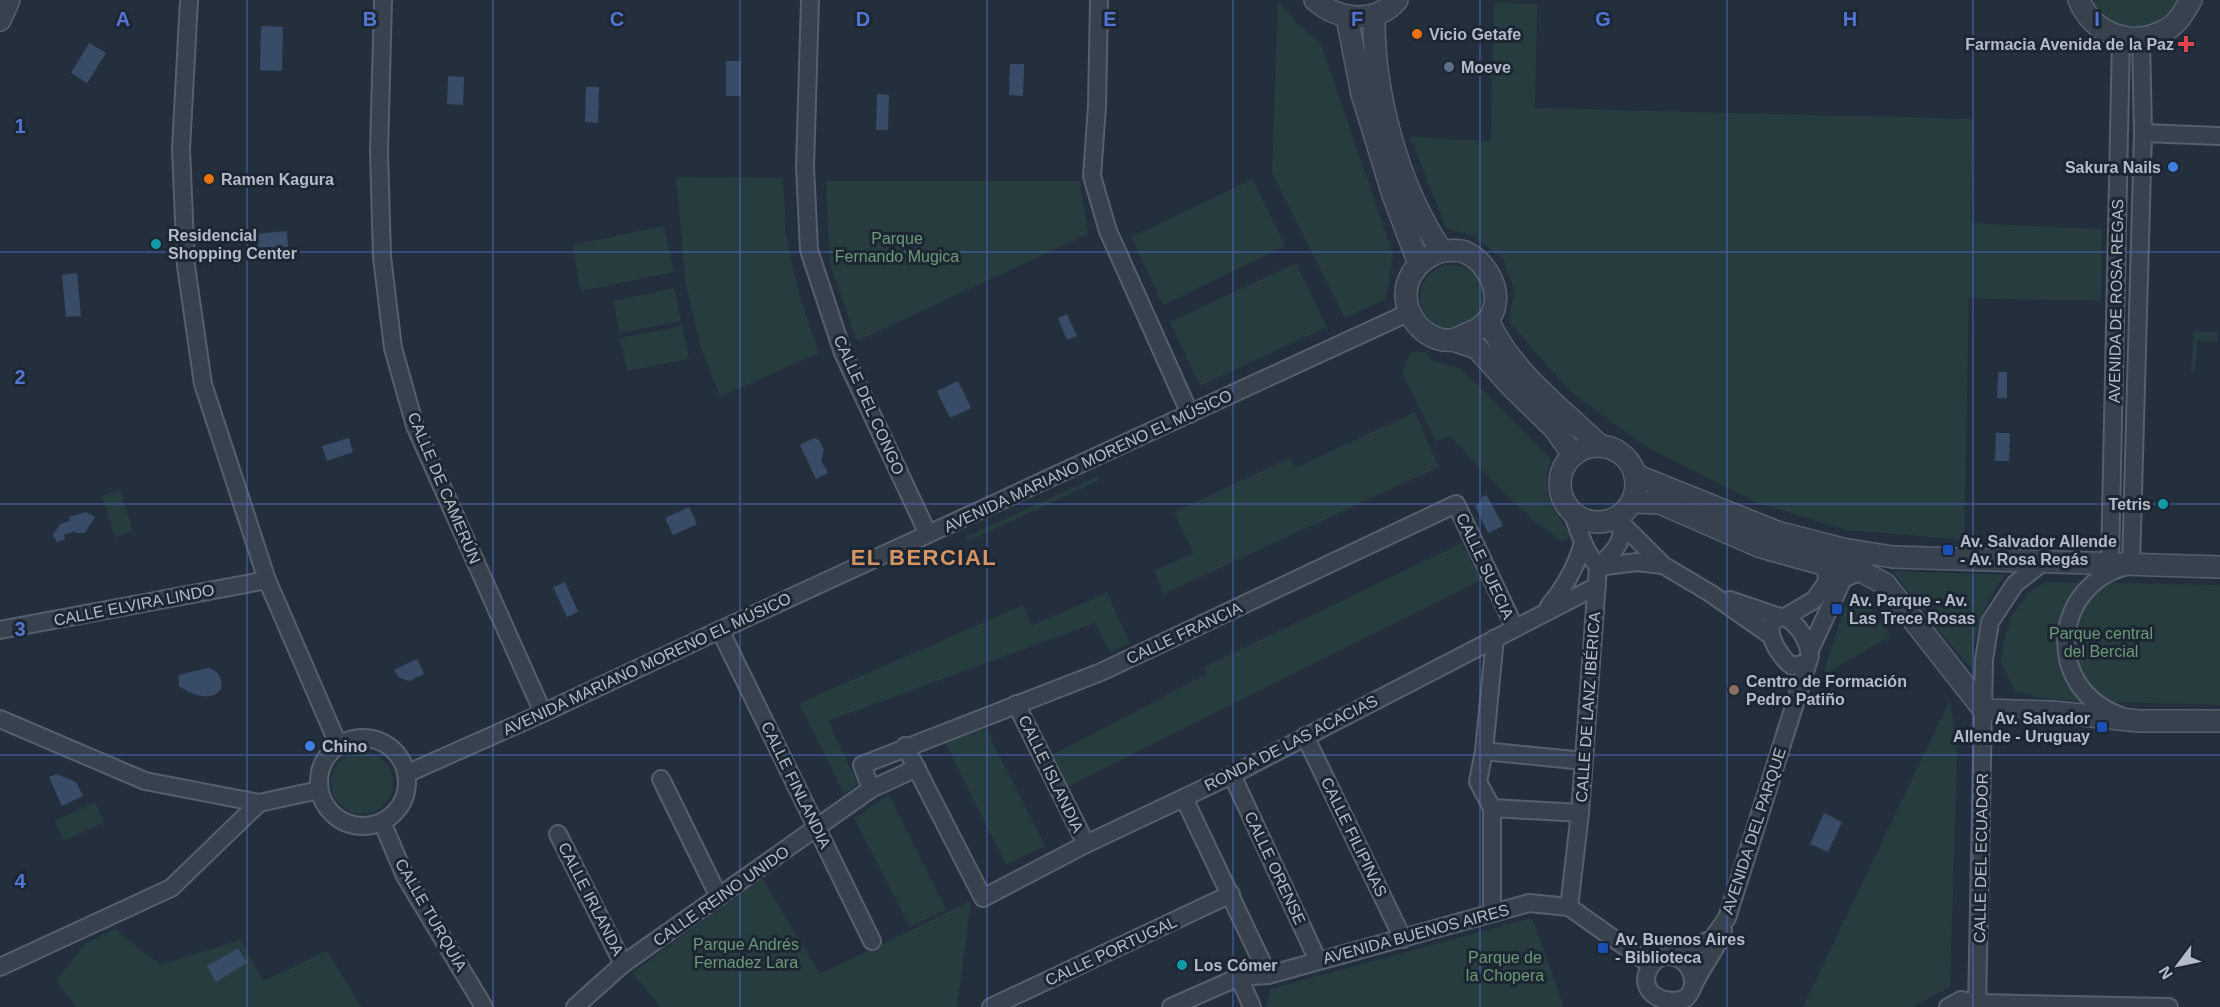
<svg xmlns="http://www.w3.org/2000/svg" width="2220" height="1007" viewBox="0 0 2220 1007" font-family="Arial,sans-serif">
<rect width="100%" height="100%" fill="#242f3e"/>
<!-- green -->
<g fill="#263c3f">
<polygon points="1278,0 1297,24 1321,44 1393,254 1386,299 1345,318 1272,173"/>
<path d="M2093,0H2179C2159,36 2112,38 2093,0Z"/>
<polygon points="1494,2 1537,4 1535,108 1973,119 1971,223 2102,229 2101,301 1969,298 1964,540 1847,530 1755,502 1647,447 1573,394 1509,322 1514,290 1503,259 1473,236 1446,228 1410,137 1491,141"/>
<polygon points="676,177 783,178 786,237 799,294 819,353 720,397 702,351 686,285"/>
<polygon points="1253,179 1285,246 1163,305 1131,237"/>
<polygon points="826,181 1080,181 1088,234 857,341 830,264"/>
<polygon points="664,226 674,272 581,291 572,245"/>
<polygon points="1296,263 1327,327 1200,386 1170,322"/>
<circle cx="1452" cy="297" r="32"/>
<polygon points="674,288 681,321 620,333 613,301"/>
<polygon points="682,326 689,359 627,371 620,338"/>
<polygon points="2194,331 2217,332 2217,342 2197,341 2195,372 2191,372"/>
<path d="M1410,352H1425L1432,361L1462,369L1551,459C1540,495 1552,507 1571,536L1562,542C1520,512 1485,474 1450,436L1436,442L1401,370L1404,369Z"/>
<polygon points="1415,412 1439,467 1164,594 1154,571 1193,553 1174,512 1290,458 1295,468"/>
<polygon points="1098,476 1100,480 968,541 966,537"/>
<polygon points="120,490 133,531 115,537 102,496"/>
<polygon points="1462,543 1481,580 1068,787 1052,755 1207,674 1204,667"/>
<path d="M1892,571L2005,575C1983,606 1974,630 1972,669L1948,642Z"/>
<polygon points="2046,582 2220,585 2220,705 2073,701 2037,697 2015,691 2001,662 2004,640 2012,615 2031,590"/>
<polygon points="1107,593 1130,643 1110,652 1095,623 828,721 858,784 844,794 799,703 1023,605 1032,625"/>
<polygon points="1853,594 1861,594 1891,636 1823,675 1846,602 1848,596"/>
<polygon points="1950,700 1957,750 1950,987 1912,1007 1803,1007"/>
<polygon points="986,729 1045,846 1006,865 945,742"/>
<circle cx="362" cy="783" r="31"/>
<polygon points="889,795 946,909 910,927 854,818"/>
<polygon points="95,802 104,822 64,841 55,821"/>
<polygon points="762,878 820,974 971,901 957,1007 661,1007 632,973"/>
<polygon points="1527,919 1533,920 1564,1007 1267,1007 1270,989"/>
<polygon points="115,929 160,965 241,940 263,981 327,951 361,1007 76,1007 56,981 85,944"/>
</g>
<!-- water -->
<g fill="#394c67">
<polygon points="261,26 283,27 282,71 260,70"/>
<polygon points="89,43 106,53 87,83 71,73"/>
<rect x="726" y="61" width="15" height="35"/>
<polygon points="1010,64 1024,64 1023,96 1009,95"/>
<polygon points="448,76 464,77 463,105 447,104"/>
<polygon points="586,87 599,87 598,123 585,122"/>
<polygon points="877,94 889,95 888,130 876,130"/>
<polygon points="287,231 288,247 258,249 256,234"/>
<polygon points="77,273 81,316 66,317 62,275"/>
<polygon points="1067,314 1077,336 1067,340 1058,318"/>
<polygon points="1998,372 2007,372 2007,398 1997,398"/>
<polygon points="958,381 971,408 950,418 937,391"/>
<polygon points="1996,433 2010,433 2009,461 1995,461"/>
<polygon points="349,438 353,452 327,461 322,446"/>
<polygon points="814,438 819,440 824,450 821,460 828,473 816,479 800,445"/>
<polygon points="1486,495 1489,499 1503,526 1488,533 1475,506 1479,504 1482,497"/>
<polygon points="689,507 697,524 673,535 665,518"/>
<polygon points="86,512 95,517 85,533 76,533 75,531 64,535 65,539 57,542 53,535 60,524 70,521 69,517"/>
<polygon points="565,582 578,612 567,617 553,587"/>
<polygon points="417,659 424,674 409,681 398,677 394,670"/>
<path d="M208,668C218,670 223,678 221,689C211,703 191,694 179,686V675Z"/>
<polygon points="56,774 76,782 83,796 62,806 49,777"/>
<polygon points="1824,813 1842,822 1828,852 1810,844"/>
<polygon points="238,948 247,963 216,982 207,966"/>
</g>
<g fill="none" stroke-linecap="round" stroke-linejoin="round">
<!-- minor casing -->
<g stroke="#565f6c" stroke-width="20">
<g id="minor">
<polyline points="189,0 181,149 186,266 203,384 267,580 338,744"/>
<polyline points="383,0 379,152 382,257 393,348 415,426 543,713"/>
<polyline points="810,0 805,167 809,250 843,353 928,534"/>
<polyline points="1099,0 1097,107 1092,176 1108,231 1190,414"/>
<polyline points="2143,133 2220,136"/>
<path d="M1572,512C1579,531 1584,551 1598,567"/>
<polyline points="1622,524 1663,565 1710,593 1770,635"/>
<polyline points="2110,564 2121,38"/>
<polyline points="1598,567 1637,562 1663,565"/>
<polyline points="1730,600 1780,617"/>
<path d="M1549,606C1565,587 1576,567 1583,543"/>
<polyline points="1785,617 1814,600 1827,582 1826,565"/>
<polyline points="0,630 267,580"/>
<polyline points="720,630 872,941"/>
<polyline points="1809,652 1843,579 1861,571"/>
<polyline points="1016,704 1086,844"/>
<path d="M2121,716C2043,689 2050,583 2131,565L2143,133L2141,39"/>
<polyline points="0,719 145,781 259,803 319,790"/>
<polyline points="1305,736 1403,939"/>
<circle cx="363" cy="782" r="44"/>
<polyline points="905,746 983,898 1086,844 1232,775 1597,586"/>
<polyline points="1484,751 1584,761"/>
<polyline points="406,774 543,713 720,630 1410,312"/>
<polyline points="1232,775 1318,961"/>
<polyline points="661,779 719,897"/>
<polyline points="871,789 862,765 1101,672 1456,504 1515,628"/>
<polyline points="1184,798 1268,975"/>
<polyline points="1492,808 1580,813"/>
<polyline points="382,822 405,876 484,1007"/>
<polyline points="558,834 623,964"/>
<path d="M1569,907L1580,813L1598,567C1617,549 1625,541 1621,515"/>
<polyline points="1492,913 1492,808 1478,782 1484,751 1495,638"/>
<path d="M1671,956L1712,939L1727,918L1810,656C1808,640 1799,625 1785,617C1755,620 1779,657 1792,666L1806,663"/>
<polyline points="0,967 171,888 259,803"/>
<polyline points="1239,977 1252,1007"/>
<path d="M1693,985C1695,957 1660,944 1648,971C1638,994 1668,1007 1686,998C1691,993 1692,988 1695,982C1703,967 1712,953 1721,938L1723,930"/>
<polyline points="575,1007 623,964 871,789 917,768"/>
<polyline points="991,1007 1231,894"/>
<polyline points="1171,1007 1239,977 1268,975 1529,903 1569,907 1651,965"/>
<polyline points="1948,1007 1961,1000 1977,1003 2169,1007"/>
<polyline points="1977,1007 1984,660 1990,622 2015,584 2042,563"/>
</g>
</g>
<!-- tertiary casing -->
<g stroke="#565f6c" stroke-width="24">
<g id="tertiary">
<path d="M1315,0C1338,20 1375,25 1397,0"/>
<path d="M2079,0C2093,34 2131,48 2164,31C2177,25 2184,12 2191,0"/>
<path d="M1374,15C1373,92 1398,187 1442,251"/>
<polyline points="1347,17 1362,94 1393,195 1419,264"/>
<polyline points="0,20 9,0"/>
<path d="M1442,251C1449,251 1459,249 1465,252C1489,263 1506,297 1488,320C1483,326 1475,331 1469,333C1464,335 1457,339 1452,340C1433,342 1416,328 1409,311C1399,283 1416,259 1442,251Z"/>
<path d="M1488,320C1511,372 1560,407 1600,446"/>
<polyline points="1453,340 1477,348 1511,386 1555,429 1573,455"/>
<circle cx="1598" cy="484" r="38"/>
<polyline points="1635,475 1777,532 1843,549 1893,557 2220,567"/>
<polyline points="1632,502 1660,503 1761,547 1826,565 1861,571 1885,584 1984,710 2053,712 2139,721 2220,721"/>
</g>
</g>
<!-- minor -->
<use href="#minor" stroke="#38414e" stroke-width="16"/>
<!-- tertiary -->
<use href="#tertiary" stroke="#38414e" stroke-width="21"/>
</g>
<!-- grid -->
<path fill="none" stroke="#5274d3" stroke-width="1.5" stroke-opacity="0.55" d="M247,0V1007M493,0V1007M740,0V1007M987,0V1007M1233,0V1007M1480,0V1007M1727,0V1007M1973,0V1007M0,252H2220M0,504H2220M0,755H2220"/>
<!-- markers -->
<g fill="#e8710a" stroke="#1d2633" stroke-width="2">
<circle cx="1417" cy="34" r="6"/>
<circle cx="209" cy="179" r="6"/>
</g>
<path fill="#e0444e" stroke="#1d2633" stroke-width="2" d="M2183 35h6v6h6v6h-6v6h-6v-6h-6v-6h6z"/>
<circle fill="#5c6f8a" stroke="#1d2633" stroke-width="2" cx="1449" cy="67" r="6"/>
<g fill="#3f7fe0" stroke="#1d2633" stroke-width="2">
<circle cx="2173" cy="167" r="6"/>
<circle cx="310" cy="746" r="6"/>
</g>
<g fill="#0f9aa8" stroke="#1d2633" stroke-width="2">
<circle cx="156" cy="244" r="6"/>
<circle cx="2163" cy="504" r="6"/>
<circle cx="1182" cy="965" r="6"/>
</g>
<g fill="#1a4fb4" stroke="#1d2633" stroke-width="2">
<rect x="1942" y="544" width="12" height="12" rx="3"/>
<rect x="1831" y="603" width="12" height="12" rx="3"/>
<rect x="2096" y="721" width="12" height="12" rx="3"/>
<rect x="1597" y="942" width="12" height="12" rx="3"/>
</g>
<circle fill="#8d6e63" stroke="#1d2633" stroke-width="2" cx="1734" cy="690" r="6"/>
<g text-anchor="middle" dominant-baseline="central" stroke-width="6" stroke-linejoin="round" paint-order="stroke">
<!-- poi labels -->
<g font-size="16" font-weight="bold" fill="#b4bcc9" stroke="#1d2633" text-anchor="start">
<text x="1429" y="34">Vicio Getafe</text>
<text x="2174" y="44" text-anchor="end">Farmacia Avenida de la Paz</text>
<text x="1461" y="67">Moeve</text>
<text x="2161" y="167" text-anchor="end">Sakura Nails</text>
<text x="221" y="179">Ramen Kagura</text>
<text x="168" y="235">Residencial<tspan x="168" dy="18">Shopping Center</tspan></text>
<text x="2151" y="504" text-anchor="end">Tetris</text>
<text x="1960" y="541">Av. Salvador Allende<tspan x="1960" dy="18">- Av. Rosa Regás</tspan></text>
<text x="1849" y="600">Av. Parque - Av.<tspan x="1849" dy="18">Las Trece Rosas</tspan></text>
<text x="1746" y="681">Centro de Formación<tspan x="1746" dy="18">Pedro Patiño</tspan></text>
<text x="2090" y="718" text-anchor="end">Av. Salvador<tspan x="2090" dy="18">Allende - Uruguay</tspan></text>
<text x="322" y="746">Chino</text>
<text x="1615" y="939">Av. Buenos Aires<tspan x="1615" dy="18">- Biblioteca</tspan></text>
<text x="1194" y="965">Los Cómer</text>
</g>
<!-- park labels -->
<g font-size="16" fill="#6b9a76" stroke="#1d2633">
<text x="897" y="238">Parque<tspan x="897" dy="18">Fernando Mugica</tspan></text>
<text x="2101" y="633">Parque central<tspan x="2101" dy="18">del Bercial</tspan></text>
<text x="746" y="944">Parque Andrés<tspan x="746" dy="18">Fernadez Lara</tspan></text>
<text x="1505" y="957">Parque de<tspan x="1505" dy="18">la Chopera</tspan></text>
</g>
<!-- street labels -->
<g font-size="16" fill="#b4bcc9" stroke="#1d2633">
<text transform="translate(2116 301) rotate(-89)">AVENIDA DE ROSA REGAS</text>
<text transform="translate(869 405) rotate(66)">CALLE DEL CONGO</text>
<text transform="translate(1088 461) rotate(-25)">AVENIDA MARIANO MORENO EL MÚSICO</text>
<text transform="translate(444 488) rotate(67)">CALLE DE CAMERÚN</text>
<text transform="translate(1485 566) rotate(65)">CALLE SUECIA</text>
<text transform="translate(134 605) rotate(-11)">CALLE ELVIRA LINDO</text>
<text transform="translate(1184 633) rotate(-25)">CALLE FRANCIA</text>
<text transform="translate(647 664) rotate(-25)">AVENIDA MARIANO MORENO EL MÚSICO</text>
<text transform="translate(1588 707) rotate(-86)">CALLE DE LANZ IBÉRICA</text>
<text transform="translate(1291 743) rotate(-27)">RONDA DE LAS ACACIAS</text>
<text transform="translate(1051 774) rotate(64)">CALLE ISLANDIA</text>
<text transform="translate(796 785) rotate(64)">CALLE FINLANDIA</text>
<text transform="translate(1754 831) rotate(-72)">AVENIDA DEL PARQUE</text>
<text transform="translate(1354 837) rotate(64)">CALLE FILIPINAS</text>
<text transform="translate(1981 858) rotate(-89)">CALLE DEL ECUADOR</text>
<text transform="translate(1275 868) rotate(65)">CALLE ORENSE</text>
<text transform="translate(721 896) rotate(-35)">CALLE REINO UNIDO</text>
<text transform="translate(591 899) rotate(63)">CALLE IRLANDA</text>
<text transform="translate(431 915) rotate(60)">CALLE TURQUÍA</text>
<text transform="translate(1416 934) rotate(-15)">AVENIDA BUENOS AIRES</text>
<text transform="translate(1111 951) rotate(-25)">CALLE PORTUGAL</text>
</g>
<!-- district labels -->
<g font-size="22" font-weight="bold" letter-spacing="1.5" fill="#d59563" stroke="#1d2633">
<text x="924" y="557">EL BERCIAL</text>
</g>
</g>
<g font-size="20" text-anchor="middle" font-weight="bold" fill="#5274d3" stroke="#1d2633" stroke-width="6" stroke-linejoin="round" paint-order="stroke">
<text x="123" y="26">A</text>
<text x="370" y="26">B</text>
<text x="617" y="26">C</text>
<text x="863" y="26">D</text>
<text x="1110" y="26">E</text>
<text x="1357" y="26">F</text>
<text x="1603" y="26">G</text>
<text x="1850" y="26">H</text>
<text x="2097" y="26">I</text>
<text x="20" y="133">1</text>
<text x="20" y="384">2</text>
<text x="20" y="636">3</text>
<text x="20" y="888">4</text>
</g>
<!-- north arrow -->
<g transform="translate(2178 965) rotate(238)" stroke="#1d2633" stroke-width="4.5" paint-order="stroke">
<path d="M0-4.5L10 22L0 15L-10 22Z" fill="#b4bcc9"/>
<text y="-9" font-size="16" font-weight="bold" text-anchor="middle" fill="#b4bcc9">N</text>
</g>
</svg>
